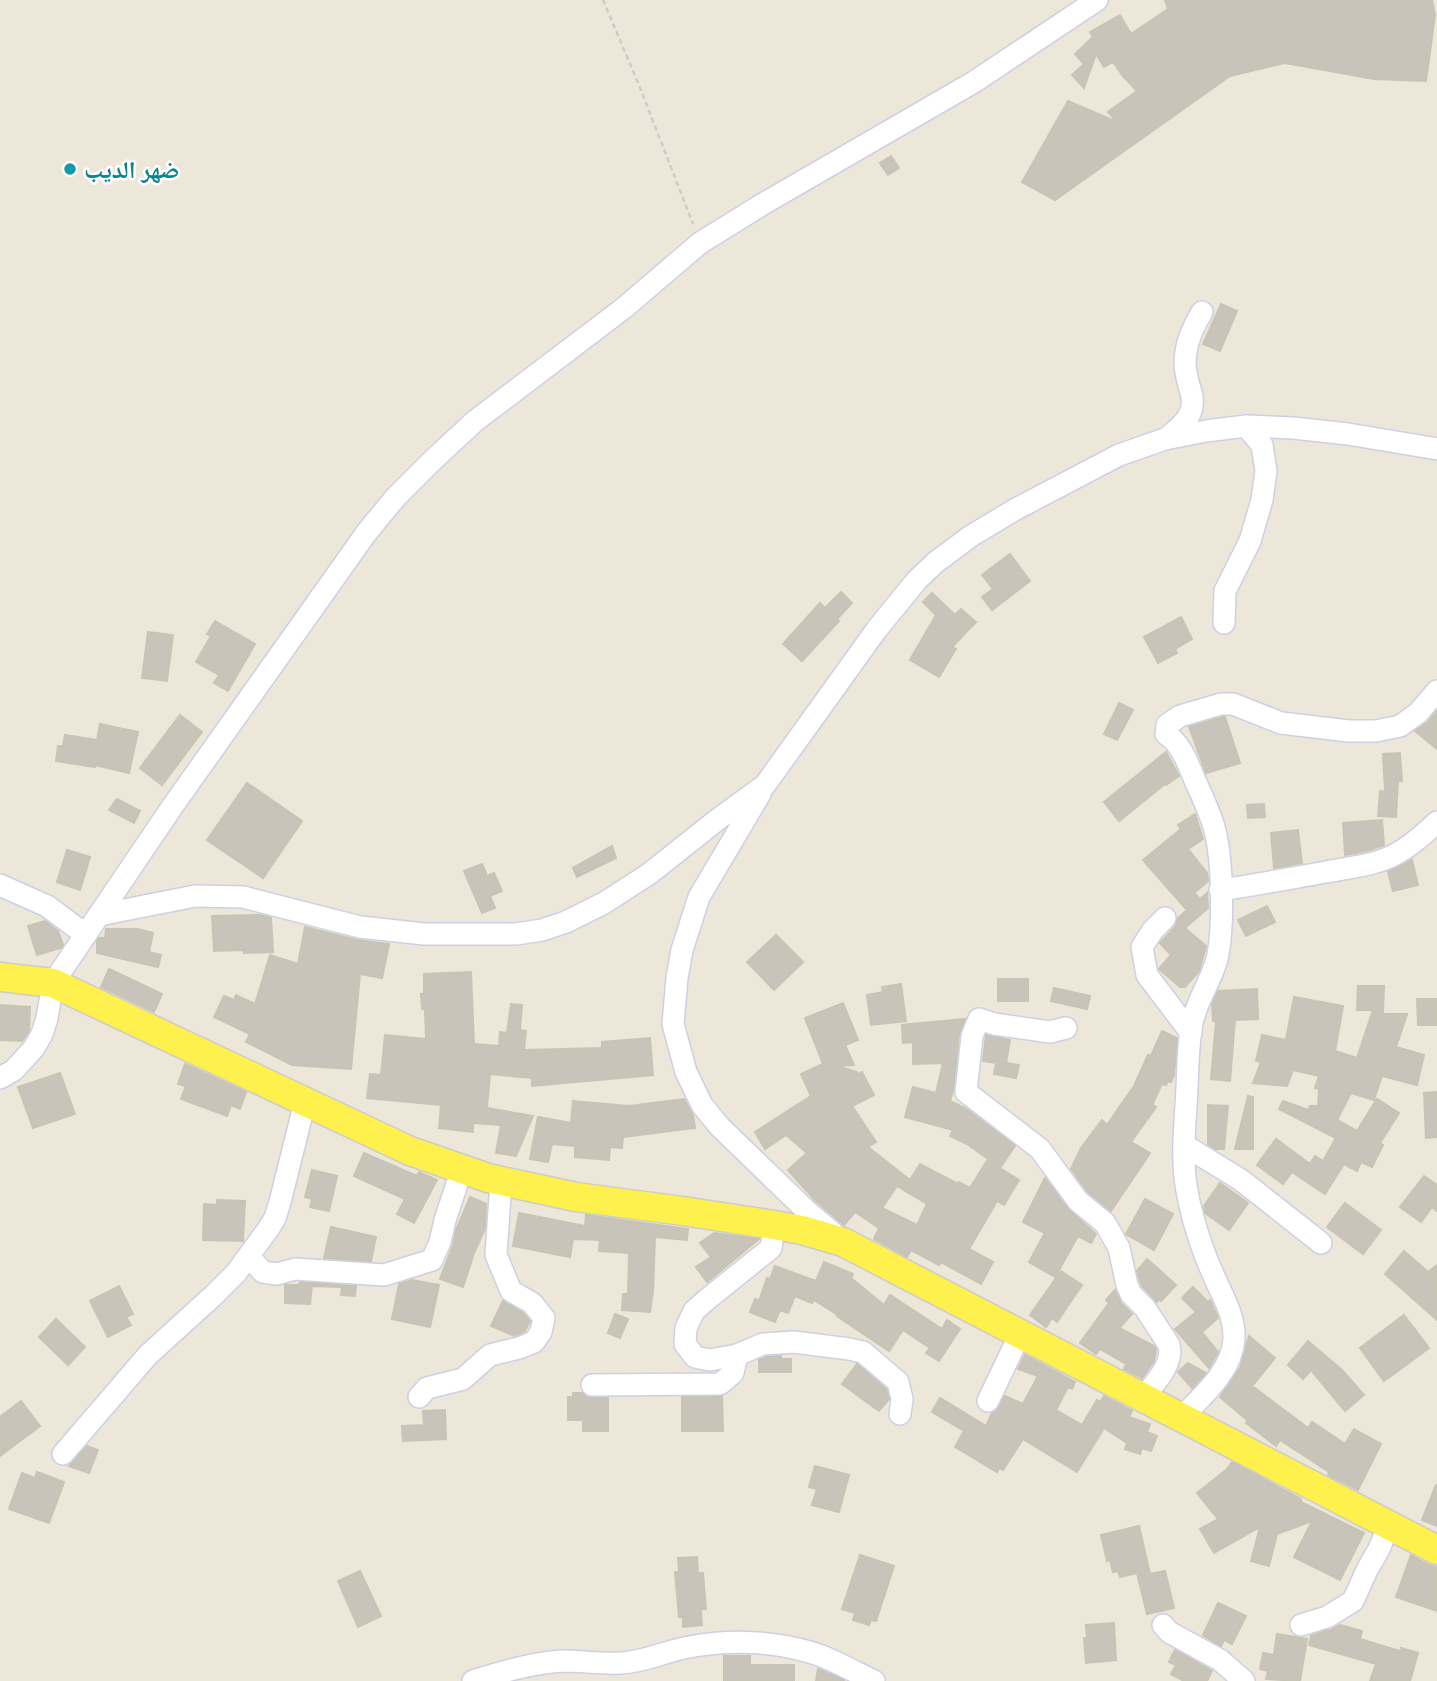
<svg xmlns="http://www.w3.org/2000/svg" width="1437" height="1681" viewBox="0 0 1437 1681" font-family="Raleway,'Noto Naskh Arabic',sans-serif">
<rect width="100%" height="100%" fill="#ede7d9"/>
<!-- building -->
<g fill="#c8c4b9" stroke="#c8c4b3" stroke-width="2" fill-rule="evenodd">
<polygon points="1165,0 1432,0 1435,15 1426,81 1374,79 1285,63 1230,76 1055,200 1022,182 1068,101 1117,122 1108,112 1137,91 1123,76 1113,62 1104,67 1096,54 1084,88 1072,75 1084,64 1075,54 1093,37 1090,32 1120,15 1131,34 1168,9"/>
<polygon points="891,156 899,168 888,175 880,163"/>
<polygon points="1221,304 1237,311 1220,351 1203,344"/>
<polygon points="1010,554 1030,581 992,610 982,597 993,589 982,575"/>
<polygon points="841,592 852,603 837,619 839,621 802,661 783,644 820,603 825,608"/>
<polygon points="932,593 955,615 961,609 976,622 952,647 956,649 939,677 910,660 936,615 923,602"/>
<polygon points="1181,617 1192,639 1175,649 1177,653 1158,663 1144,637"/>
<polygon points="215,621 255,644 228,691 214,683 219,675 196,662 211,636 207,634"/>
<polygon points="148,632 173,635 167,681 142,678"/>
<polygon points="1119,703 1133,710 1117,740 1104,734"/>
<polygon points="1437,711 1437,749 1415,731 1428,722"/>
<polygon points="180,715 202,732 162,785 140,768"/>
<polygon points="1223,717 1225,717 1240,763 1206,773 1189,727"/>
<polygon points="100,724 138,732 129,773 95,765 95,767 56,761 58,746 63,746 65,735 97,740"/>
<polygon points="1166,752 1179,776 1166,785 1165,784 1119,821 1104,802"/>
<polygon points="1400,753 1402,781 1398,781 1396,817 1378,816 1380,791 1385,792 1383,754"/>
<polygon points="247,783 302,821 263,878 207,840"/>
<polygon points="117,799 140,811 134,823 109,810"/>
<polygon points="1264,804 1265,817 1248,818 1247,805"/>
<polygon points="1195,814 1203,839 1188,849 1207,873 1208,881 1194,893 1200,899 1207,893 1208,908 1185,928 1206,946 1199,971 1185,987 1180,987 1159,969 1171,955 1160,943 1175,927 1178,918 1187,910 1143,860 1181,829 1178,825"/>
<polygon points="1382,820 1384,845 1366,851 1345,855 1343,823"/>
<polygon points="1298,830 1302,863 1274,868 1271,833"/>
<polygon points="612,846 616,858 577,877 573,868"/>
<polygon points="67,850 90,857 80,890 57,882"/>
<polygon points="1412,860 1418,885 1393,891 1388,872"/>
<polygon points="482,864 487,876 494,873 502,891 490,896 495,908 482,913 464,871"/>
<polygon points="1267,906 1275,922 1246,936 1238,920"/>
<polygon points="260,915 271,918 273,952 244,953 244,950 214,951 212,916"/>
<polygon points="45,921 58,931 63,945 61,948 37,955 28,926"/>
<polygon points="305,927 357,940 389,944 382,978 360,974 351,1069 292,1065 246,1042 250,1034 214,1017 224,996 234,1000 236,995 255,1004 270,955 298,964"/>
<polygon points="106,929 138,929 153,933 149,952 161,955 158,967 97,953 97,941 99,938 105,938"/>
<polygon points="776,935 803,962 774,990 747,962"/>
<polygon points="109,969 162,994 154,1012 101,987"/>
<polygon points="471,972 474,1044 499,1046 500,1032 507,1033 511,1004 522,1005 520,1030 526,1031 524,1050 602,1048 602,1042 650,1038 653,1075 532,1086 532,1078 490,1074 487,1108 533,1116 516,1156 496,1153 501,1125 473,1123 473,1132 439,1128 441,1105 367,1098 370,1074 381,1075 385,1035 426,1039 425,1009 422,1009 421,994 424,994 424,974"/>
<rect x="998" y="979" width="30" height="22"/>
<polygon points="901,984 906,1021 871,1025 867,995 883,992 882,987"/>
<polygon points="1358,986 1384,986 1383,1014 1407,1014 1396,1047 1424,1055 1417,1085 1382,1076 1374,1100 1351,1093 1337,1120 1357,1131 1377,1099 1399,1113 1380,1143 1383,1145 1372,1167 1361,1162 1357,1171 1344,1164 1325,1194 1292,1172 1283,1184 1257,1165 1276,1139 1310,1164 1315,1156 1323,1161 1336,1138 1279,1109 1283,1101 1308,1110 1310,1106 1318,1106 1319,1089 1315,1088 1319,1076 1293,1070 1287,1086 1253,1083 1261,1062 1256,1061 1262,1035 1286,1040 1294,997 1343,1006 1335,1051 1357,1058 1373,1010 1357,1010"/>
<polygon points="1054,988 1090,996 1087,1009 1051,1001"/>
<polygon points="1257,989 1258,1019 1235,1020 1230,1081 1211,1079 1216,1021 1213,1021 1212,1004 1218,991"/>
<polygon points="1417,999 1436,999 1436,1002 1437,1002 1437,1025 1418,1025"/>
<path d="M843,1003L858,1040L845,1045L854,1065L837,1066L857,1072L858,1074L862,1072L874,1095L852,1106L876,1142L868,1147L910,1180L920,1164L958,1184L959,1182L970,1188L988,1159L967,1144L950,1136L953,1130L905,1117L913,1087L936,1093L943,1063L913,1064V1042L903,1043L902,1025L965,1019L959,1035L953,1091L950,1101L965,1108L1015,1146L1000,1168L1019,1180L1004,1205L997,1201L969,1249L993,1262L981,1284L941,1262L939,1265L911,1250L907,1257L874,1239L879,1228L855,1212L844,1225L815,1200L788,1170L807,1153L786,1135L765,1149L755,1132L811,1096L801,1074L823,1064L805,1018ZM897,1186L927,1204L917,1225L882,1208Z"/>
<polygon points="0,1005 30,1007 29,1031 22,1041 0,1040"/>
<polygon points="1162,1031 1177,1038 1174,1075 1171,1082 1168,1081 1166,1085 1162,1084 1152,1105 1156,1107 1131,1142 1150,1153 1111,1211 1088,1192 1071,1169 1081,1148 1102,1120 1107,1125 1134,1086 1148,1055 1151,1056"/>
<polygon points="986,1035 1010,1040 1006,1063 1019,1065 1016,1078 994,1074 996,1063 983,1061"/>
<polygon points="185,1064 246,1092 240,1109 231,1105 227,1116 181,1099 186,1086 178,1084"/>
<polygon points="60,1073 75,1114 33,1128 18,1087"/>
<polygon points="1437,1092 1437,1137 1426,1138 1424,1093"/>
<polygon points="1248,1096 1253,1097 1253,1149 1235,1149"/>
<polygon points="684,1099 693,1115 695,1128 623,1137 622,1148 610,1147 609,1160 575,1157 575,1146 552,1144 548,1162 530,1159 538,1117 571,1123 573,1101 629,1106"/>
<polygon points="1208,1105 1228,1106 1224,1149 1215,1149 1208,1144"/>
<polygon points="364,1153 417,1176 419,1172 437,1180 414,1223 397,1214 405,1199 354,1176"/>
<polygon points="312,1170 337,1176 329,1211 310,1207 312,1199 305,1197"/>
<polygon points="1424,1176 1437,1185 1437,1211 1432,1207 1421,1222 1400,1207"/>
<polygon points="1045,1178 1068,1209 1096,1234 1091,1243 1078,1236 1055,1277 1029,1262 1045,1233 1023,1222"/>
<polygon points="1220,1183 1248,1203 1229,1230 1205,1213 1204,1206"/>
<polygon points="470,1197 486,1204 485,1229 474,1253 463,1287 440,1279 453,1245 456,1230"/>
<polygon points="1145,1199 1173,1214 1154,1250 1126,1234"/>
<polygon points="217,1200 245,1201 243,1241 203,1240 204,1204 217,1205"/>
<polygon points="1345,1203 1381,1230 1363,1254 1327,1227"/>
<polygon points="519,1213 585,1226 586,1215 688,1229 687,1240 655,1237 653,1291 650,1312 622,1310 623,1294 628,1294 629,1253 599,1251 600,1240 573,1239 570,1257 513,1246"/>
<polygon points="331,1227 376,1237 371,1261 324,1258"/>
<polygon points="714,1233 759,1239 707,1282 696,1267 711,1257 700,1243"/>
<polygon points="1404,1251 1428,1272 1437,1265 1437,1320 1385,1274"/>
<polygon points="1147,1259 1176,1285 1161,1301 1159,1299 1157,1302 1142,1286 1140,1281 1137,1271"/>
<polygon points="824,1262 853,1274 851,1278 884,1305 890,1295 942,1329 947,1320 960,1329 939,1361 926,1353 930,1348 903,1330 889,1351 837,1316 838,1315 814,1300 812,1303 795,1296 788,1313 780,1310 775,1322 750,1312 755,1299 759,1301 767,1278 770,1279 775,1266 816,1281"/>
<polygon points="1061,1271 1082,1285 1057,1322 1052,1318 1046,1327 1030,1315"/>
<polygon points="412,1280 439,1285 430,1327 392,1319 399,1284"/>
<polygon points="300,1282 356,1286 355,1296 341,1295 342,1287 312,1286 310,1304 285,1303 285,1285 299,1285"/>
<polygon points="119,1286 133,1314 126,1317 131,1325 108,1337 90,1301"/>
<polygon points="1193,1287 1208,1302 1210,1300 1218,1318 1202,1332 1218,1352 1209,1368 1175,1329 1196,1312 1182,1298"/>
<polygon points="1115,1290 1121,1303 1132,1314 1119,1328 1154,1346 1156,1349 1154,1361 1142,1378 1124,1369 1126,1364 1100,1349 1096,1354 1080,1343 1109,1303 1106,1300"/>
<polygon points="503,1301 523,1313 530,1321 525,1331 515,1336 491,1326"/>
<polygon points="615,1314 628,1319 620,1338 608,1333"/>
<polygon points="1404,1315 1429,1348 1384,1381 1360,1348"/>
<polygon points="56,1319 85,1347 68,1365 39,1337"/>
<polygon points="1249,1336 1275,1358 1252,1386 1308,1428 1312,1422 1345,1444 1354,1429 1381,1444 1358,1490 1328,1475 1329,1472 1280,1440 1276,1446 1246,1423 1248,1421 1220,1397 1240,1368"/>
<polygon points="1308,1341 1342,1370 1364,1395 1345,1411 1311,1370 1303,1379 1288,1365"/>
<polygon points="1025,1355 1075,1382 1072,1389 1068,1387 1056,1410 1082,1425 1097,1400 1100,1402 1104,1396 1132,1411 1129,1417 1150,1424 1147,1432 1157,1436 1151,1451 1142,1448 1140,1454 1125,1449 1127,1443 1104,1428 1077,1472 1023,1439 1003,1470 999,1468 997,1472 955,1447 964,1431 932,1412 940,1398 986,1426 992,1413 999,1407 1005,1396 1023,1404 1038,1376 1018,1369"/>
<polygon points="781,1356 781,1359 791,1359 791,1372 759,1372 759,1360 766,1357"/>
<polygon points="1188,1363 1206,1373 1192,1388 1178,1372"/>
<polygon points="857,1364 886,1389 889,1399 879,1411 842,1384"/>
<polygon points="573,1393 582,1393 586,1397 591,1398 608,1398 608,1431 583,1431 583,1420 568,1420 568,1397 573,1397"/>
<polygon points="722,1396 723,1431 682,1431 682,1397"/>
<polygon points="21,1401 40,1426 0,1456 0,1417"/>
<polygon points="445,1410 446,1439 403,1441 402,1426 424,1425 423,1411"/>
<polygon points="87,1446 98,1450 89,1473 69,1466"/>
<polygon points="1232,1462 1288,1492 1301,1499 1301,1502 1364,1533 1340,1580 1294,1557 1312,1521 1277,1534 1269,1566 1251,1561 1260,1527 1214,1553 1200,1529 1218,1519 1197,1493 1226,1470"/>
<polygon points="815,1466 849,1475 839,1512 812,1505 817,1489 809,1487"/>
<polygon points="37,1472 64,1482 49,1523 9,1509 22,1473 35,1478"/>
<polygon points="1436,1485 1437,1485 1437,1526 1422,1520"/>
<polygon points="1139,1526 1150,1574 1165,1571 1174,1608 1147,1614 1137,1573 1120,1577 1118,1571 1113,1572 1110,1560 1107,1561 1101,1535"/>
<polygon points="860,1555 894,1566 876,1621 871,1620 869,1625 853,1620 855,1613 842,1609"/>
<polygon points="1411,1555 1429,1565 1437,1567 1437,1611 1396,1597"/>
<polygon points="697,1557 698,1573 703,1573 706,1609 701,1609 702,1625 683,1627 683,1617 679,1617 675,1572 679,1572 678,1558"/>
<polygon points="360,1571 381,1616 358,1627 338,1581"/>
<polygon points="1218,1603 1246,1616 1232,1644 1224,1640 1221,1646 1203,1635"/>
<polygon points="1114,1623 1116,1660 1086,1663 1084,1638 1087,1638 1086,1625"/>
<polygon points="1340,1625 1362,1631 1360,1639 1400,1651 1401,1648 1418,1653 1410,1681 1370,1681 1376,1664 1309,1645 1311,1636 1328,1630 1331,1631 1332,1629"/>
<polygon points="1277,1634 1307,1639 1300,1681 1266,1679 1268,1671 1260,1669 1263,1653 1274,1655"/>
<polygon points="1175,1650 1212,1671 1207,1681 1184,1681 1171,1674 1176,1665 1169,1662"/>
<polygon points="724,1656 750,1656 750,1665 794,1665 794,1681 724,1681"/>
<polygon points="818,1669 833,1675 845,1681 816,1681"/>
</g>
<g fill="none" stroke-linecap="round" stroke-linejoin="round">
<!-- minor casing -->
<g stroke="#cecfe4" stroke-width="24">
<g id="minor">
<path d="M1167,438C1183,425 1197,414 1191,392C1188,383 1186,375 1185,365C1185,344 1192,329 1202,312"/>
<polyline points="1224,623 1225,591 1250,541 1262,500 1266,471 1262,445 1246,426"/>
<polyline points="760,794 699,897 682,950 677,978 673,1024 686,1072 702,1105 720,1127 808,1212 839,1238"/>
<polyline points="0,885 47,906 86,935"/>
<path d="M1220,890C1256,885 1291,878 1326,872C1350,867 1373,866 1394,855C1410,847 1424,834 1437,822"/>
<polyline points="99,915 195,896 243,897 360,927 424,934 516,934 542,930 566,922 604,903 649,874 717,820 765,785 877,629 917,580 936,562 971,536 1016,509 1119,455 1165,439 1206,431 1246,426 1293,428 1348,434 1437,449"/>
<polyline points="1165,918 1153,930 1142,947 1147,975 1191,1033"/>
<path d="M1066,1028L1050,1032L994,1024L979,1019L972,1036L966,1092L1040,1149L1078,1201L1105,1223L1119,1248L1127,1285L1131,1294L1145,1308L1169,1345C1174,1365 1154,1383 1143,1398"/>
<polyline points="0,1078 14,1070 34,1048 42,1034 47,1018 53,983 172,807 367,532 395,498 433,460 475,421 624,308 700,243 763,204 974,82 1097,0"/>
<polyline points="1184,1145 1241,1180 1321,1243"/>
<polyline points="774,1225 771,1248 705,1301 694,1311 686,1328 685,1344 695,1357 710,1360 737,1355 763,1344 794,1342 849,1349 863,1352 898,1382 902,1399 900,1414"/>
<polyline points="249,1257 263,1272 277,1274 295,1269 384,1275 432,1260 440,1242 445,1220 462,1169"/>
<polyline points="592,1385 720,1384 733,1373 737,1355"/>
<polyline points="419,1397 427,1388 463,1379 490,1355 519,1348 534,1342 541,1332 544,1318 532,1303 511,1291 496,1255 501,1181"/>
<polyline points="988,1401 1020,1334"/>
<path d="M1182,1417C1203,1395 1232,1371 1234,1339C1235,1314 1222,1296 1213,1274C1199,1243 1184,1195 1184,1161C1183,1137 1186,1112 1187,1087C1188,1066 1188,1044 1192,1023C1197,1000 1211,981 1217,959C1224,928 1223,858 1214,827C1209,810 1201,794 1194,778C1187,761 1181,744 1166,734L1167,725L1180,716L1221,704H1233L1281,723L1349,731H1376L1400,726L1418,713L1437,691"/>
<polyline points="63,1454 148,1355 214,1295 236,1273 269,1228 275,1218 280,1202 305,1102"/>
<polyline points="1163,1625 1169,1632 1220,1660 1244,1681"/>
<polyline points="1301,1625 1327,1617 1353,1601 1367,1570 1379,1549 1389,1525"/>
<path d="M473,1681C502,1672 531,1663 562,1661C582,1661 601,1664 621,1663C644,1662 666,1651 689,1647C730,1639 776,1641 816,1654C836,1661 855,1672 874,1681"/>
</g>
</g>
<!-- major casing -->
<g stroke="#ccc" stroke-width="31">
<polyline id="major" points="0,977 53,983 410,1151 488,1178 576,1197 683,1211 774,1225 802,1230 843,1242 1437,1550"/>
</g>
<!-- path -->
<polyline stroke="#ccc" stroke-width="2.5" stroke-dasharray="5 3.5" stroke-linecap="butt" points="603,0 639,85 693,224"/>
<!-- minor -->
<use href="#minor" stroke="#fff" stroke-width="21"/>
<!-- major -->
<use href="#major" stroke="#fef04d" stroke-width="28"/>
</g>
<!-- markers -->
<circle fill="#0f9aa8" stroke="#fff" stroke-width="2.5" cx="70" cy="169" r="7"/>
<g text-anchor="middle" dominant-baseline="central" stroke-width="5" stroke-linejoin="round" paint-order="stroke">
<!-- culture labels -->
<g font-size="24" font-weight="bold" fill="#0d838f" stroke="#fff" text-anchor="start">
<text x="84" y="169">ضهر الديب</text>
</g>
</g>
</svg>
